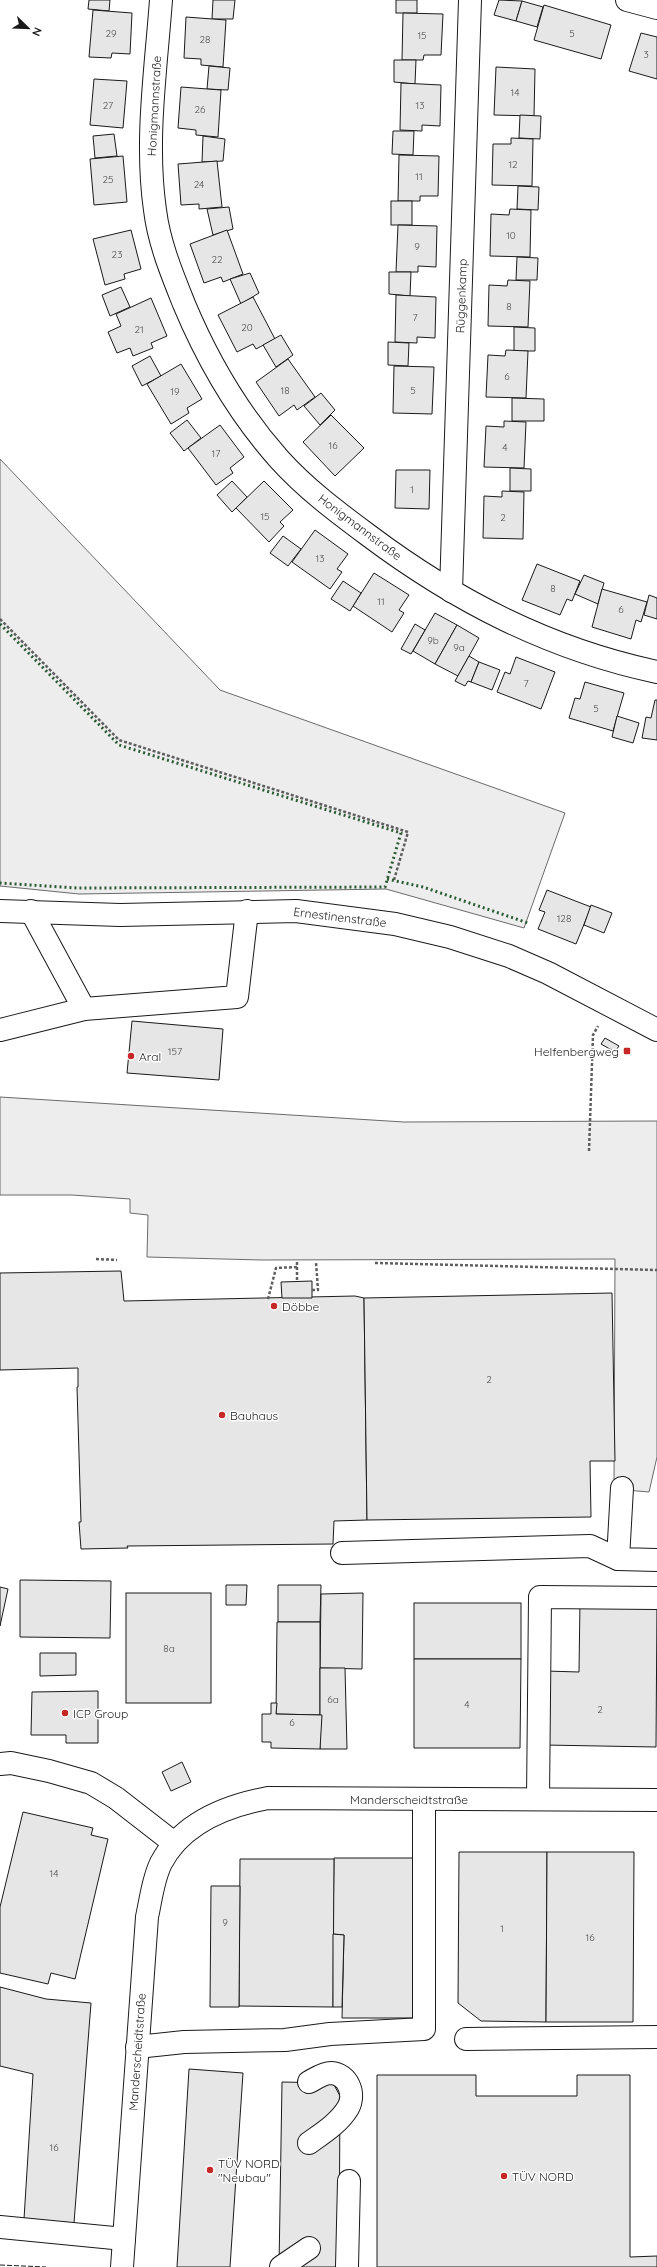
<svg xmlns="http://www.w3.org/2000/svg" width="657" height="2267" viewBox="0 0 657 2267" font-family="Quicksand,sans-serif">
<rect width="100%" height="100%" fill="#fff"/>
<!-- built -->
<g fill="#ededed" stroke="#6a6a6a">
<polygon points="0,459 220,690 565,813 524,928 386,889 79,894 0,886"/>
<polygon points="0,1097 404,1122 657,1121 657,1457 649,1492 614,1489 615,1259 261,1260 147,1257 148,1215 130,1213 130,1199 72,1195 0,1195"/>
</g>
<!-- building -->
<g fill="#e6e6e6" stroke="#1a1a1a">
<polygon points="89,0 110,0 109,11 88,9"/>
<polygon points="213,0 235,0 233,19 212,19"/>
<rect x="396" y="0" width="21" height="13"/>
<polygon points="499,0 522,1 516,21 494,15"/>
<polygon points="522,1 543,7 537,27 516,21"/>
<polygon points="544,5 611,25 601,59 534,40"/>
<polygon points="93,10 132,13 130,54 112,53 111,58 89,57"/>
<polygon points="403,13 443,14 441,55 424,55 423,60 402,60"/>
<polygon points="186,17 226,20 223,67 201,65 201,59 184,58"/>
<polygon points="641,33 657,37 657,79 629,71"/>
<polygon points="394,60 416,60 415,84 394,82"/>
<polygon points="209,66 230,68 228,90 207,89"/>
<polygon points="496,67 535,69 534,116 494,115"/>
<polygon points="94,79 127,81 123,128 90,125"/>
<polygon points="401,83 441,85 440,126 422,125 422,131 400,130"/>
<polygon points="181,87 221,90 218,137 196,135 196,130 178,128"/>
<polygon points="520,115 541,116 540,139 519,138"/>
<polygon points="393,131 414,131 413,155 392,154"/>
<polygon points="114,134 117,156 95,158 93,136"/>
<polygon points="203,136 225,139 223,161 202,162"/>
<polygon points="511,138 533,139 532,186 492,185 493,144 511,144"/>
<polygon points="399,155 439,156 438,196 420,196 420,201 398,201"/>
<polygon points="123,156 127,202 94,205 90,159"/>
<polygon points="217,161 222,207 199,209 199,204 181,205 178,164"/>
<polygon points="518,186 539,187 538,210 517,209"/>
<rect x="391" y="201" width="21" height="24"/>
<polygon points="229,207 233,229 213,235 207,209"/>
<polygon points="510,209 531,210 530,257 490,256 491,214 509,215"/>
<polygon points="398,225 437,226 436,267 418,266 418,272 396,272"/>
<polygon points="131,230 141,269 124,274 125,279 105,285 93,239"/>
<polygon points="227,230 243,274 223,282 221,277 204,283 190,244"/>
<polygon points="517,257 538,258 537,280 516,280"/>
<polygon points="389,272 411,272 410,296 389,294"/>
<polygon points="250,273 259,293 241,304 230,279"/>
<polygon points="508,280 530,281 528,327 488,326 489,285 507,286"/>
<polygon points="121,287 130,307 110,316 102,295"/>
<polygon points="396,295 436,297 435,338 417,337 417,343 395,342"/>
<polygon points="253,297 275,339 256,349 253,344 237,352 218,315"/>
<polygon points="151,298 167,336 151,343 153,348 133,356 130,348 117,353 108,332 121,326 116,314"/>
<polygon points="514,327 535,328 535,351 514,351"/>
<polygon points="281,335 293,355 276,367 263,345"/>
<polygon points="388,342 409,343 408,366 388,365"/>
<polygon points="506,350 528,351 526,398 486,397 488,355 505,356"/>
<polygon points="150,356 161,376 142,386 132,366"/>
<polygon points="288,359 315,397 297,410 294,405 279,416 256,382"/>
<polygon points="181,364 202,399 187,408 189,413 171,424 147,384"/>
<polygon points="394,366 434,367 432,414 393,413"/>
<polygon points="321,393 335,410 320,425 304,406"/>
<polygon points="512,398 544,399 544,421 512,421"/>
<polygon points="331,415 364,448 335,476 303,442"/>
<polygon points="187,420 201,438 184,451 170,433"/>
<polygon points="504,421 526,422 524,468 484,467 486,426 504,427"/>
<polygon points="220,425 244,457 230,468 233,473 216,485 188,448"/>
<polygon points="510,468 531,469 531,491 510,491"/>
<polygon points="396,470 430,470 429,509 395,508"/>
<polygon points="232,481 247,497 232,512 217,495"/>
<polygon points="264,481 293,510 280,522 284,526 269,542 236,508"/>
<polygon points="502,491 524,492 523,539 483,538 484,496 502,497"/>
<polygon points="315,530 348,554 337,569 342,572 330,589 292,562"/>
<polygon points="283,536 301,549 288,566 270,553"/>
<polygon points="537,564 580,581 572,601 567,599 560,615 522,600"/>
<polygon points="374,573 409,595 399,610 404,613 392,632 353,606"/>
<polygon points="584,575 604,583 598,604 575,594"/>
<polygon points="343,581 361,593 350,611 331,599"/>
<polygon points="602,589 647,602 641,622 636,620 631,639 592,627"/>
<polygon points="649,595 657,598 657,619 644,615"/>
<polygon points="435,613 457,625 435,664 413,651"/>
<polygon points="415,624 425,630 411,654 401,649"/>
<polygon points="457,625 479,638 458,676 435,664"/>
<polygon points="469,656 479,662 471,682 468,681 465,686 455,681"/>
<polygon points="516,657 555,672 541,709 497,692 505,672 510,674"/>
<polygon points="479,662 500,670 492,690 471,682"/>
<polygon points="585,682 624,693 613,731 569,718 575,698 580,699"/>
<polygon points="655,700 657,700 657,740 642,738 646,717 651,718"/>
<polygon points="617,716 639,723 633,743 612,737"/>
<polygon points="547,890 591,907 576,944 538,929 545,912 539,910"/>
<polygon points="591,905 612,913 604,933 584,925"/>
<polygon points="132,1021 223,1029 219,1080 127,1073"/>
<polygon points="605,1038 619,1046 615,1052 601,1044"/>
<polygon points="121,1271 124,1301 355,1296 364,1298 367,1520 334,1521 333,1544 127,1546 128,1548 81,1549 79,1522 81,1522 77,1387 78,1387 78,1368 0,1370 0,1273"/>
<polygon points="312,1281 312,1298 282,1298 281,1282"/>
<polygon points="612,1293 615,1461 590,1461 591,1517 367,1520 364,1298"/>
<polygon points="20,1580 111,1581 110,1638 20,1637"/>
<polygon points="226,1585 247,1585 246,1605 226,1605"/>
<polygon points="278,1585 321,1585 320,1622 278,1622"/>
<polygon points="0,1587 8,1589 0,1626"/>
<rect x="126" y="1593" width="85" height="110"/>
<polygon points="363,1593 362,1669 320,1668 321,1594"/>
<polygon points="580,1601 657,1602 656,1747 544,1745 545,1671 579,1672"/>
<rect x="414" y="1603" width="107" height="56"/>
<polygon points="277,1622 320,1622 320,1715 276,1714"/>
<polygon points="40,1653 76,1653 76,1675 40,1676"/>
<polygon points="414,1659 521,1659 520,1748 414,1748"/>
<polygon points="320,1668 345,1668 347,1749 320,1749"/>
<polygon points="98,1691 98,1743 66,1743 66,1735 31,1735 32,1692"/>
<polygon points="271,1703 277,1703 276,1714 322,1715 320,1749 271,1748 271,1742 262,1742 262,1714 271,1714"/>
<polygon points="182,1762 191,1782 171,1791 162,1772"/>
<polygon points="23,1812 93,1828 91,1835 108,1839 75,1979 51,1973 48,1984 0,1973 0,1907"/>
<polygon points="459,1852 547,1852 546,2022 481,2021 458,2003"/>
<polygon points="547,1852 634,1852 633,2022 546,2022"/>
<polygon points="334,1858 416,1858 415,2018 342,2018 344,1935 333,1934"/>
<polygon points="240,1859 334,1859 333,2007 239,2006"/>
<polygon points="211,1886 240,1886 239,2007 210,2007"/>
<polygon points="333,1934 344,1935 342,2007 333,2007"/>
<polygon points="0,1987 46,1999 91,2003 74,2223 24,2219 33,2074 0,2066"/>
<polygon points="189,2069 243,2073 230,2267 177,2267"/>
<polygon points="377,2075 476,2075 476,2096 577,2096 577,2075 630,2075 630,2257 657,2256 657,2267 377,2267"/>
<polygon points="282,2082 333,2083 340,2096 339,2267 279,2267"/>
</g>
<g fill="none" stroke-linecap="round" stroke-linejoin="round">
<!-- minor casing -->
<g stroke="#1a1a1a" stroke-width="24">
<g id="minor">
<path d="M161,0C156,69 145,141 155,210C159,243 172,274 184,304C207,359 239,414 279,459C305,488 337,512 368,535C456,601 549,649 657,672"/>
<polyline points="627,0 657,8"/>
<polyline points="451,591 470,0"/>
<polyline points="31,911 84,1009"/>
<polyline points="0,1030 84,1009 237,997 247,911"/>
<polyline points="622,1488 618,1559 657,1560"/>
<polyline points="342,1553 590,1546 618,1559"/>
<polyline points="0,1764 11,1763 49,1771 91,1783 116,1798 174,1843"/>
<polyline points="538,1799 540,1597 657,1598"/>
<polyline points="466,2039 657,2037"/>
<polyline points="137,2047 184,2042 285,2040 330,2034 424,2029 424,1799"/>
<path d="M309,2082C315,2079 323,2073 331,2073C348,2074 356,2094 348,2108C339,2123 323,2133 309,2143"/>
<polyline points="0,2227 124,2239"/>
<path d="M122,2267L147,1917C151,1899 153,1879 161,1863C182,1823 225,1806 268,1798L657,1800"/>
<polyline points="281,2267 309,2248"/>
<polyline points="347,2267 349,2181"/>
</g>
</g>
<!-- major casing -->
<g stroke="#1a1a1a" stroke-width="24">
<polyline id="major" points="0,911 120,915 296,911 395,924 450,937 509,956 548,973 657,1030"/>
</g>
<!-- path -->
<g stroke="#5f5f5f" stroke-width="2.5" stroke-dasharray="3 2" stroke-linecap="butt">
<polyline points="0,619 119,740 408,832 394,880"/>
<polyline points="589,1151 593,1035 598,1026"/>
<polyline points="96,1259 117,1260"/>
<polyline points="297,1262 297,1282"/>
<polyline points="375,1263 657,1270"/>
<polyline points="312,1290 318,1290 316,1262"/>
<polyline points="268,1299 276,1268 297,1267"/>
</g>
<!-- minor -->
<use href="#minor" stroke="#fff" stroke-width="22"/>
<!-- major -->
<use href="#major" stroke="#fff" stroke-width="22"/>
<!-- hedge -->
<g stroke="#2b5a34" stroke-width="3" stroke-dasharray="2 3" stroke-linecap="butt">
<polyline points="0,624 119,745 401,833 385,887 77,888 0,883"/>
<polyline points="387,879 423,887 528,923"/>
</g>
<!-- fence -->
<polyline stroke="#1a1a1a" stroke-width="1" stroke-dasharray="5 2" stroke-linecap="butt" points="0,2265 46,2267"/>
</g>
<!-- markers -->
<g fill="#c62828" stroke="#fff" stroke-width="1.5">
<rect x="623" y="1047" width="8" height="8" rx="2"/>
<circle cx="131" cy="1056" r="4"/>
<circle cx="274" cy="1306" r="4"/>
<circle cx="222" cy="1415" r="4"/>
<circle cx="65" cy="1713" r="4"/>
<circle cx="210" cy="2170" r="4"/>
<circle cx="504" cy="2176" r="4"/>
</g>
<g text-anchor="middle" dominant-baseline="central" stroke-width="3" stroke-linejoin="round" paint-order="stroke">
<!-- number labels -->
<g font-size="10" fill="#4d4d4d">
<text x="111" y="33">29</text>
<text x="572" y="33">5</text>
<text x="422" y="35">15</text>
<text x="205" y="39">28</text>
<text x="646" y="54">3</text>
<text x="515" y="92">14</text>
<text x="108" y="105">27</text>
<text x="420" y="105">13</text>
<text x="200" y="109">26</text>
<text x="513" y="164">12</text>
<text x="419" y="176">11</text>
<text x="108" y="179">25</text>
<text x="199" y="184">24</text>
<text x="511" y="235">10</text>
<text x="417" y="246">9</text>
<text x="117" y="254">23</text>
<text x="217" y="259">22</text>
<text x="509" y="306">8</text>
<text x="415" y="317">7</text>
<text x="247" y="327">20</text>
<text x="139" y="329">21</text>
<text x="507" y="376">6</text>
<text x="285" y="390">18</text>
<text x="413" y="390">5</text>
<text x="175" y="391">19</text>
<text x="333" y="445">16</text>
<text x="505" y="447">4</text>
<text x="216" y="453">17</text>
<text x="412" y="489">1</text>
<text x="265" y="516">15</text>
<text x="503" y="517">2</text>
<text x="320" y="558">13</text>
<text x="553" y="588">8</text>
<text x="381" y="601">11</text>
<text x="621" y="609">6</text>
<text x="433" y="640">9b</text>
<text x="459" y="647">9a</text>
<text x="526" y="683">7</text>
<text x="596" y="708">5</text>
<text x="564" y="918">128</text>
<text x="175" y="1051">157</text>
<text x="489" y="1379">2</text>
<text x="169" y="1648">8a</text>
<text x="333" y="1699">6a</text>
<text x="467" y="1704">4</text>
<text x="600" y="1709">2</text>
<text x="292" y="1722">6</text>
<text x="54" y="1873">14</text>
<text x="225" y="1922">9</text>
<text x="502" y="1928">1</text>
<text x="590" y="1937">16</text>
<text x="54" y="2147">16</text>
</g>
<!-- street labels -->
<g font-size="12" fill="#1a1a1a" stroke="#fff">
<text transform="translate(154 106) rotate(-87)">Honigmannstraße</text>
<text transform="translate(461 296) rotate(-88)">Rüggenkamp</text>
<text transform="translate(360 527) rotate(37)">Honigmannstraße</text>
<text transform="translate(340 917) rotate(7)">Ernestinenstraße</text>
<text x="409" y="1799">Manderscheidtstraße</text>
<text transform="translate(137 2052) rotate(-86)">Manderscheidtstraße</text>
</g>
<!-- poi labels -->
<g font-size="12" fill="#1a1a1a" stroke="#fff" text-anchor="start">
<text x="619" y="1051" text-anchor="end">Helfenbergweg</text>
<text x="139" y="1056">Aral</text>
<text x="282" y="1306">Döbbe</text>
<text x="230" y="1415">Bauhaus</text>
<text x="73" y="1713">ICP Group</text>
<text x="218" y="2163">TÜV NORD<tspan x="218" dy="14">"Neubau"</tspan></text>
<text x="512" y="2176">TÜV NORD</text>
</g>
</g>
<!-- north arrow -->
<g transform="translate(28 28) rotate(113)" stroke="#ffffff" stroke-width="3" paint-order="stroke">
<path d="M0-3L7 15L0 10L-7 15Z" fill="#1a1a1a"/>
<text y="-6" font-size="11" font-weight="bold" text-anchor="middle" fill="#1a1a1a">N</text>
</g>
</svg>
